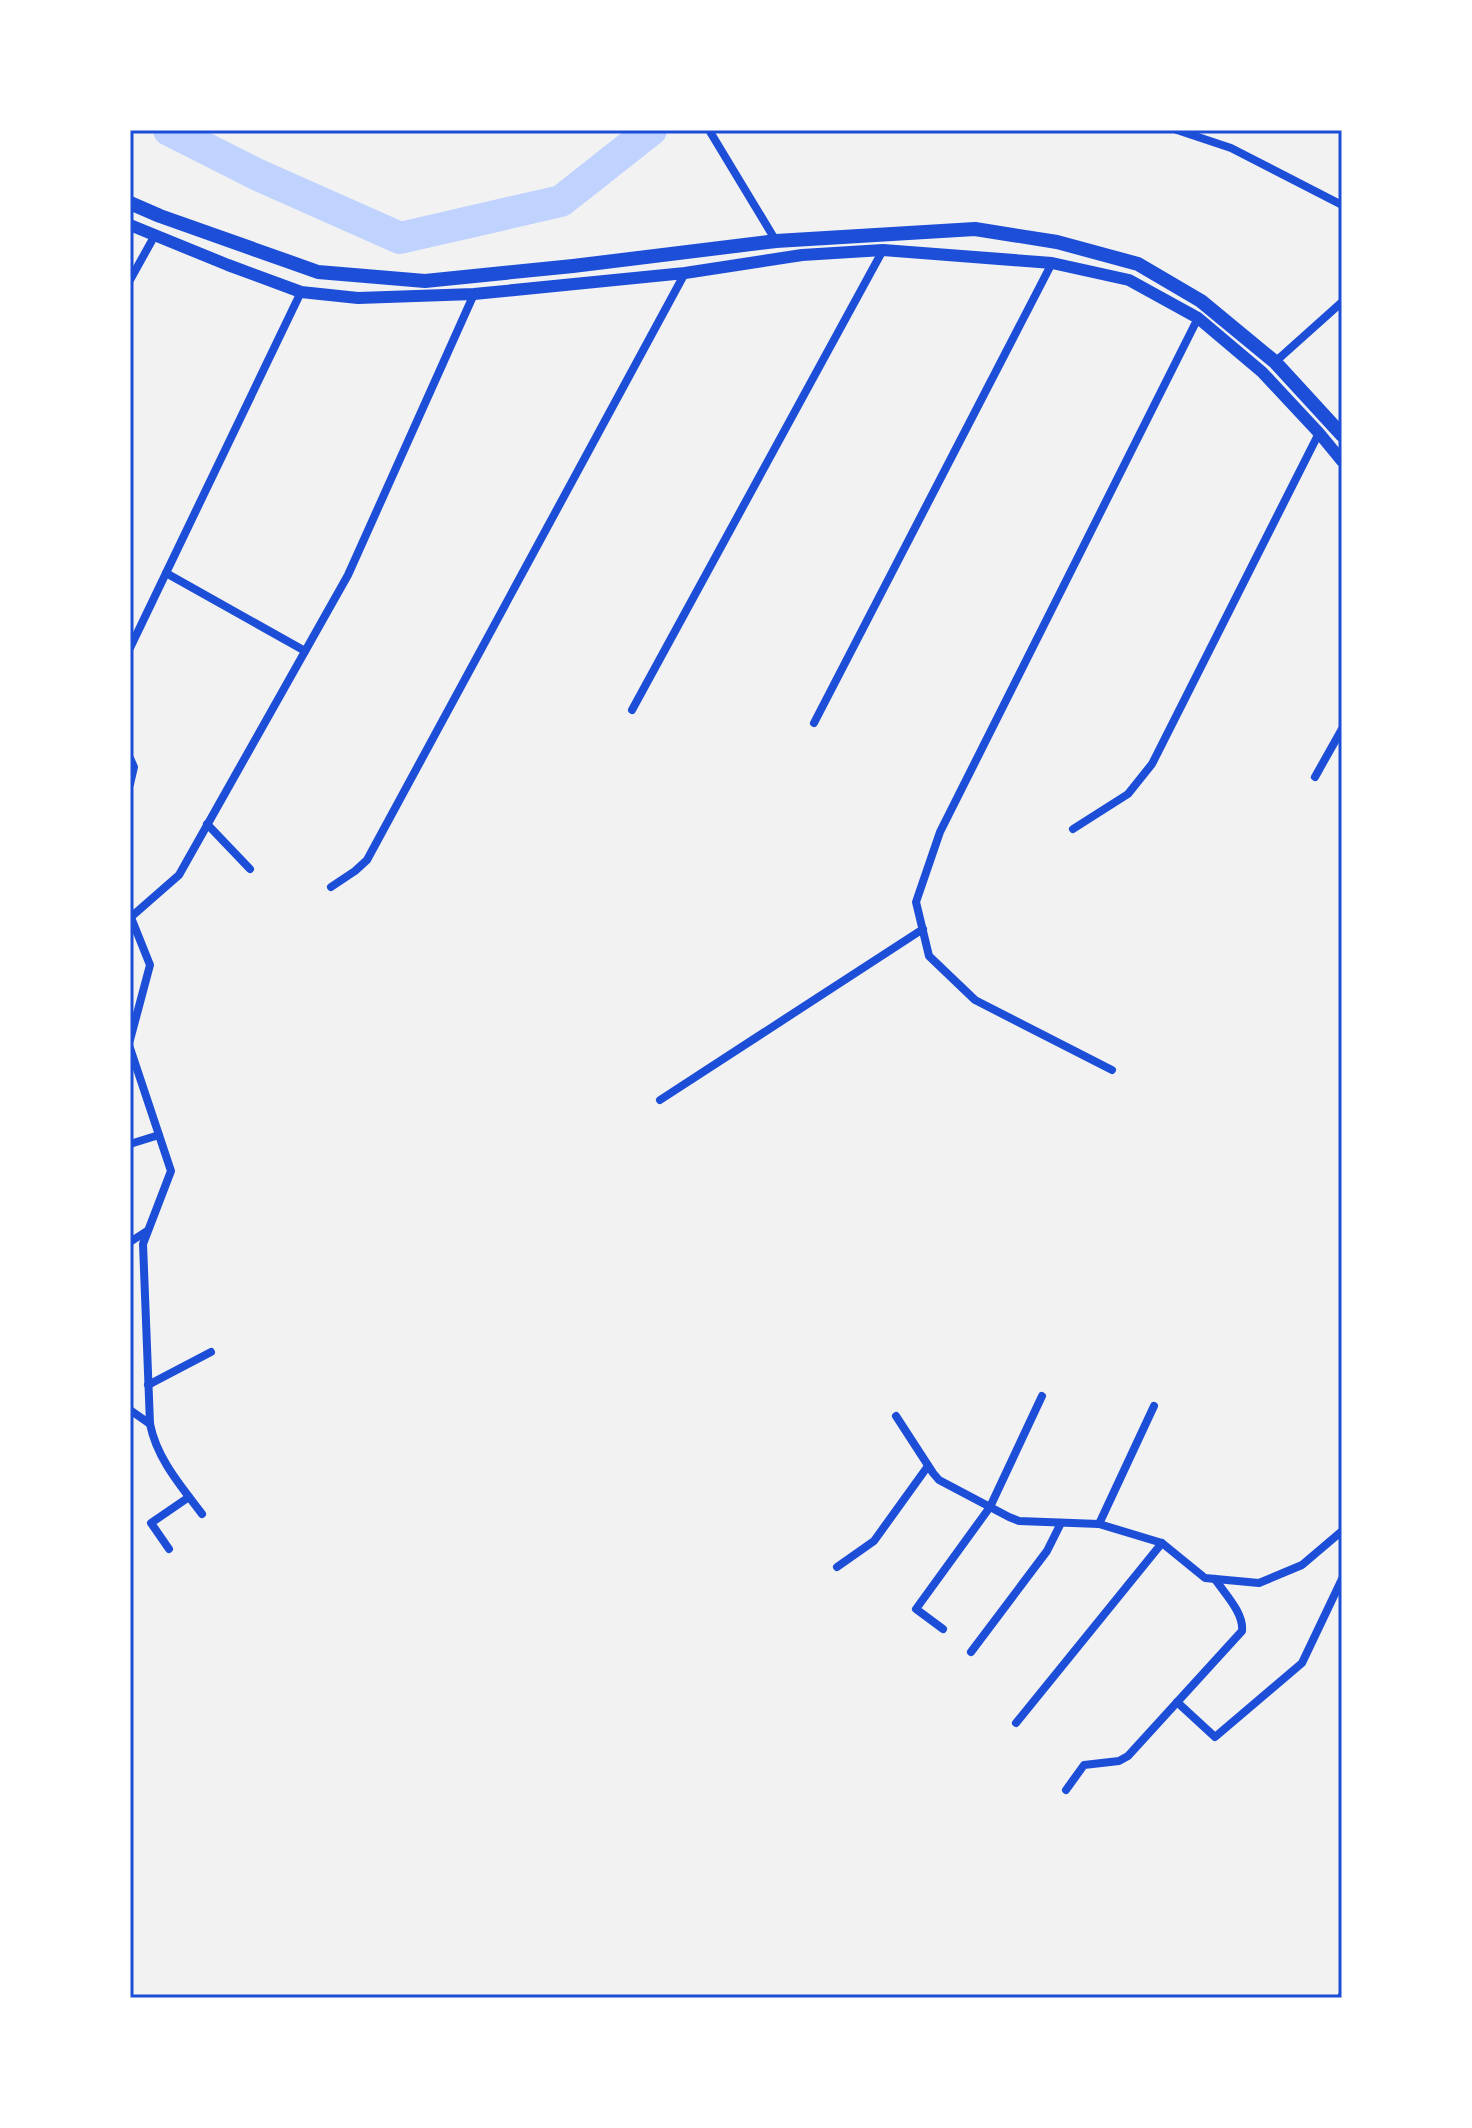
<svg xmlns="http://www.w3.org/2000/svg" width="1472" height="2128" viewBox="0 0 1472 2128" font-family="'Varela Round',sans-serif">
<rect width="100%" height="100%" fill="#f2f2f2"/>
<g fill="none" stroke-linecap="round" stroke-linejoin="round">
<!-- river -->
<polyline stroke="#bfd3fe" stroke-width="32" points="169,130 258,175 400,238 561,201 651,130"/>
<!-- minor -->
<g stroke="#1d4ed8" stroke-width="8">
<polyline points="709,130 776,241"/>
<polyline points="1177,130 1231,148 1342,205"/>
<polyline points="130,280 155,235"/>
<polyline points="1275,362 1342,302"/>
<polyline points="166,573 305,651"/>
<polyline points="130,648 301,292"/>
<polyline points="632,710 883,250"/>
<polyline points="814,723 1052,263"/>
<polyline points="130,758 134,767 130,784"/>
<polyline points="1315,777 1342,729"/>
<polyline points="207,824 250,869"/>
<polyline points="1073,829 1128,794 1152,764 1319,433"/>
<polyline points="331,887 355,871 367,860 685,273"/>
<polyline points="131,917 179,875 348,575 474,294"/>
<polyline points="130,1040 150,965 130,915"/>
<path d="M130,1048L171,1171L143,1244L150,1424C157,1459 181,1486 202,1514"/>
<polyline points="1112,1070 975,1000 929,956 916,902 940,832 1198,318"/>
<polyline points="660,1100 923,929"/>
<polyline points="130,1144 159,1135"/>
<polyline points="130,1242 147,1231"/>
<polyline points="148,1385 211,1352"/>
<polyline points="130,1410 150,1424"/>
<polyline points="896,1416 933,1473 939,1480 1009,1517 1019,1521 1099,1524 1154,1406"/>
<polyline points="1099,1524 1162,1543 1205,1578 1259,1583 1302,1565 1342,1531"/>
<polyline points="169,1549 151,1523 189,1497"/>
<polyline points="837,1567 874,1541 928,1466"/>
<polyline points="943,1629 916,1609 990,1507 1042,1396"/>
<polyline points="971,1652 1047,1551 1061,1523"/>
<polyline points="1177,1702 1215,1737 1302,1663 1342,1579"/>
<polyline points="1016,1723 1162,1543"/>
<path d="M1066,1790L1084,1765L1119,1761L1128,1756L1242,1631C1244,1613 1225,1594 1215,1579"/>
<polyline points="1341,1998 1342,1995"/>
</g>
<!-- secondary -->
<polyline stroke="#1d4ed8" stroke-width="12" points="130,225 228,265 301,292 358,298 474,294 685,273 802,255 883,250 1052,263 1129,280 1198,318 1262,372 1319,433 1342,461"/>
<!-- primary -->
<polyline stroke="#1d4ed8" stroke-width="14" points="130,203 160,216 318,272 425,281 573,266 776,241 975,229 1057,242 1138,264 1201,301 1275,362 1342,435"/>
</g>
<!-- border -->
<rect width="1472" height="2128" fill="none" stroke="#ffffff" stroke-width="264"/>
<rect x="132" y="132" width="1208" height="1864" fill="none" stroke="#1d4ed8" stroke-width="3"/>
</svg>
